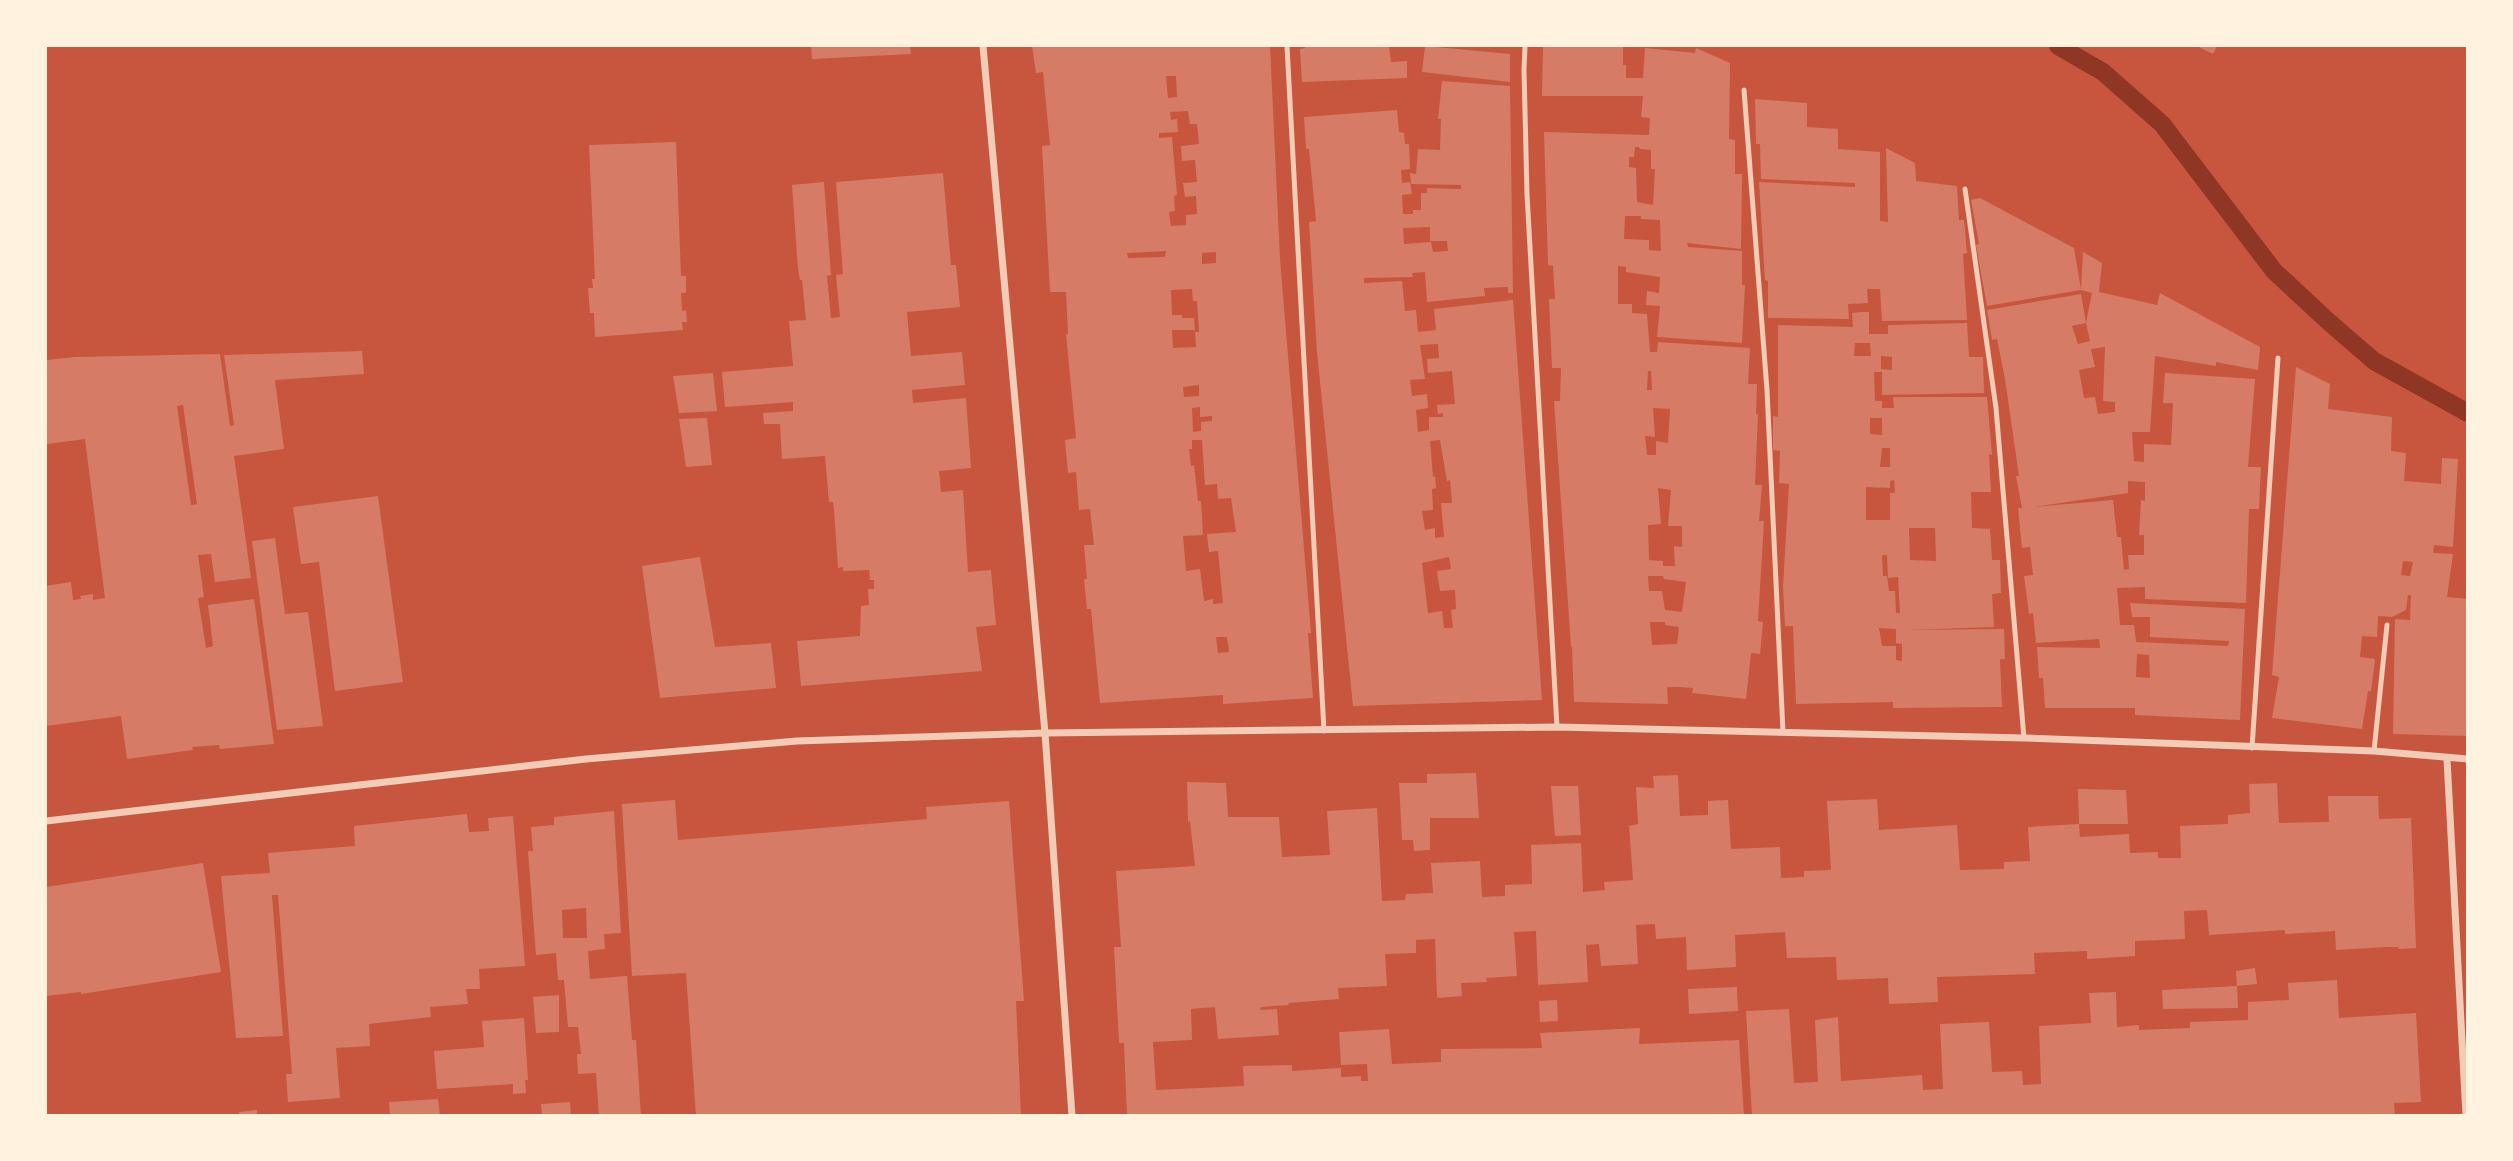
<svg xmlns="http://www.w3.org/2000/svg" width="2513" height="1161" viewBox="0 0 2513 1161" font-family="'Playfair Display',serif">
<rect width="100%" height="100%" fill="#c8553d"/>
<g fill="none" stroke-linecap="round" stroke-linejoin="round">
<!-- stream -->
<polyline stroke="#8f3625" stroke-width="18" points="2058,46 2103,72 2162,124 2274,271 2329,322 2374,361 2468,413"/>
</g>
<!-- building -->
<g fill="#d67c66" fill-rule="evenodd">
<polygon points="811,46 910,46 911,54 812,59"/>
<path d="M1032,46H1270L1280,259L1311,633H1308L1313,698L1223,704V695L1100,703L1091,609H1087L1084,579H1087L1084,545H1094L1090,509L1079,510L1076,472L1068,473L1065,440L1076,438L1066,334H1068L1066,292H1050L1042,146L1050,145L1043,72L1036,73ZM1166,76H1176L1177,97L1168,98ZM1188,111L1190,124H1197L1199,144L1181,146L1182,161L1195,160L1197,182L1183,183L1185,197L1196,196L1197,214L1186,215V225L1171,226L1169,212L1175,211L1174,196L1177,195L1172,137L1159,138V133L1178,132L1177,119L1171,120L1170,112ZM1166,251L1165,257L1128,258L1127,253ZM1216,252V263L1202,264V253ZM1192,289L1193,301H1197L1199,332H1195L1196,347L1173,348L1172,330H1195L1194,318H1182V315H1172L1171,290ZM1199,385V396L1184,397L1183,387ZM1200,407V417L1212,416V421L1201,422V431L1193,432L1192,408ZM1192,440H1202L1205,485L1217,484L1218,499L1231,498L1236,532L1207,534L1209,552L1218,551L1223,603L1213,604V599L1204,601L1200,569L1186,571L1183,536L1203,535L1201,501H1198L1194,465L1191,466L1189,449H1192ZM1216,637H1227L1229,652L1218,653Z"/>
<polygon points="1305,46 1389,46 1391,62 1407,61 1407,78 1302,82 1300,49 1305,48"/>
<polygon points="1425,46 1510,54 1510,82 1422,72"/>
<path d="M1543,46H1623V65H1626V78H1643L1645,48L1695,53L1696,48L1730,63L1729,139L1735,140V174H1742L1741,249L1687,243L1688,247L1742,251V285H1745L1742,343L1657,337L1660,306L1646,305L1647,291L1659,293L1660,277L1626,272V267L1618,266V304H1632V313L1647,314L1650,352H1657L1658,342L1750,348L1748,384H1757L1756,414H1758L1755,485H1762L1759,521H1764L1758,621L1763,622L1760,654L1751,653L1746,699L1692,693L1693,688L1680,687H1667L1668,704L1574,702L1572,647H1571L1554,401H1560L1561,368H1552L1549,299H1555L1553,266L1548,265L1544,132L1649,135L1650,118L1641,117L1643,96H1542ZM1635,147H1639L1640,149L1651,150V169H1655L1653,205L1637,202L1636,168L1629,167V157H1634ZM1625,216H1641V219L1660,220L1661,251L1649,250V240L1624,239ZM1648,371H1651L1652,390H1647ZM1653,408L1670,409L1668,443L1656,441V455H1647L1645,436L1655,437ZM1658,488L1671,490L1668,526H1682V547L1674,546L1675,566H1663V561L1649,560L1648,525L1661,524ZM1648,576H1663L1664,579L1686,582L1682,612L1665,610L1662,591H1649ZM1650,622H1665V625L1679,627L1677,644L1652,645Z"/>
<polygon points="2197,46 2217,46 2213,54"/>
<path d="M1442,81L1510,86L1513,293H1508V287L1484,288L1485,296L1427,302L1425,272L1412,273L1413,277L1364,278V283L1402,281L1405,311L1416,310L1418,332L1436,330L1434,309L1513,300L1542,700L1353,706L1317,352L1309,222L1316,221L1309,149H1306L1304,117L1397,110L1399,132L1404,133L1405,144H1409L1410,169L1401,170L1402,183L1410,182L1412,194L1402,195L1403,214H1413V210H1421V193H1427V188L1461,189V185L1411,184L1410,173L1416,174L1418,149L1440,150L1441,119H1438ZM1430,227V241H1447L1448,251L1433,252L1431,242L1404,244L1403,228ZM1438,344L1439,358L1427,359L1428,373L1452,371L1455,404L1437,405L1438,414L1443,413V417H1429V430L1418,432L1416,410L1428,408L1427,394L1412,396L1410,380L1425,379L1420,345ZM1440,440L1447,481L1450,480L1452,503H1441L1444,537L1435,538V528L1425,530L1422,511L1433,510L1432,489L1436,488L1435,476L1433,477L1430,441ZM1449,557L1451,569L1437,571L1440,591L1455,590L1456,609L1451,610L1453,628H1444L1442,611L1428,613L1422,563Z"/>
<polygon points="1755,99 1807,103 1807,127 1838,129 1838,149 1880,152 1880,221 1888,222 1886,148 1915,163 1916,181 1957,186 1959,220 1964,220 1967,253 1963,254 1967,320 1882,321 1880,289 1867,289 1868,303 1848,304 1849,319 1768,318 1768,281 1765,280 1759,182 1855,187 1855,183 1761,179 1760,144 1756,144"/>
<polygon points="676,142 681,276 686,276 686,293 681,293 682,311 686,310 687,322 682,322 683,330 595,337 594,313 590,313 588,288 593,288 592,279 595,279 589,145"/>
<polygon points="943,173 951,265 956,265 960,307 907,312 911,356 962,352 965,385 912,390 913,403 966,398 971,468 939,471 941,492 963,490 968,572 991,570 996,625 976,627 982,671 801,686 797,641 860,636 861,606 869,605 868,589 874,589 874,580 870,580 869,570 843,571 843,567 838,568 834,510 833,502 829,502 825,456 782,459 780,424 764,424 763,413 793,411 793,402 725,407 722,372 793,366 789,321 806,320 802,280 800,280 798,269 792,185 824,182 831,275 827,276 831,318 840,317 836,275 843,274 836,182"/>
<polygon points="1980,198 2074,248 2081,290 1987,306 1976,245 1979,244 1971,200"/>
<path d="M2083,252L2102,263L2099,292L2157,305L2160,293L2260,347L2258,370L2216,362V366L2155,356L2150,432H2132L2134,461L2144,462V444L2171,445L2173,403H2163L2165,373L2255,379L2248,467H2261L2259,509H2249L2246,603L2145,599V587L2117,588L2120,625H2134L2136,642L2228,646L2229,641L2150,637V617H2132L2130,603L2245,609L2240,720L2135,715V708H2045L2043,678H2039L2037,647L2100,648L2099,639L2036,643L2033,613L2029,614L2024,576L2033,575L2030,547L2022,548L2018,508H2022L2016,476H2019L2005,379L1997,339L1992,340L1987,310L2081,294L2086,323L2092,293L2081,290ZM2086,323L2090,341L2078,344L2072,326ZM2105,347L2103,401L2115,402V412L2098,414L2095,397L2084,398L2079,370L2095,367L2091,349ZM2128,481L2145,482V501L2141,500L2139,535H2144V555H2128L2129,569L2124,570L2121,537H2117L2113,500L2033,507L2128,493ZM2137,654L2149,655L2150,678L2136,677Z"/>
<path d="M1860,312H1869V334H1888V325L1967,323L1969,357H1983L1984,393L1882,395V372H1874L1875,401H1882V408H1894L1893,397H1987L1992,455L1989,454L1991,492H1971L1972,528L1990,529L1992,560H2000L2001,593L1992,594L1994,627L1906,630L2004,629L2005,659H2000L2002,707L1893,708V702L1796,704L1793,626H1785L1783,587L1789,484L1779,483L1780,451L1773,450V416L1778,417V325L1853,327L1852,313ZM1855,343H1870L1871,356H1854ZM1881,356L1892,357V370L1881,369ZM1870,418H1882V435L1870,434ZM1882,448H1890V467H1880ZM1894,480L1895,493H1890V520H1866V487L1890,488V481ZM1909,528H1935L1936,561L1910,560ZM1882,555H1887L1888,578L1898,577L1900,613H1896L1895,591H1889L1887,576H1883ZM1879,628L1896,629V643L1902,644V661L1896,660V646H1882Z"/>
<path d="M362,351L364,374L275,380L284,449L234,456L251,578L215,582L211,554L198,555L204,597L198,598L206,648L213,646L208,605L254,599L274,744L220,749L219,745L192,747L193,750L127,759L121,716L46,726V586L71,582L73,600L81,599L80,596L93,594V600L105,598L85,439L47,444L46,360L75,357L220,354L230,426L234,425L224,355ZM183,405L197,504L191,505L177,406Z"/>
<path d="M2296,367L2330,384L2328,409L2392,417L2391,451L2406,453L2404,481L2441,484L2442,458L2458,459L2453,547L2434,545L2433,553L2453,554L2447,597L2468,599V736L2393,734L2395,619L2410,620L2411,595H2408L2406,610L2392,617L2378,616L2377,637L2362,636L2360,657L2375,659L2371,691H2368L2362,729L2272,718L2279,677L2272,675ZM2403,561L2413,562L2410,576L2401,575Z"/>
<polygon points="713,373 717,411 679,413 673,376"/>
<polygon points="707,418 712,465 686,467 679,419"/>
<polygon points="378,496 403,682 335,691 319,562 301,564 293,507"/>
<polygon points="275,538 285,614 308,612 323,726 277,730 252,541"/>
<polygon points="700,557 715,647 771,643 776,688 660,698 642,566"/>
<polygon points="1476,773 1479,818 1430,818 1430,850 1414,851 1413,840 1402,840 1399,783 1427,783 1427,774"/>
<polygon points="1678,775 1680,816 1708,815 1708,801 1728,800 1731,849 1780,847 1781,878 1804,877 1804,871 1831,870 1827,801 1877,799 1879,830 1957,825 1960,870 2004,869 2004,862 2030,861 2028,827 2079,824 2080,837 2129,834 2130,853 2158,852 2158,858 2181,858 2180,826 2228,824 2228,815 2250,813 2249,784 2277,783 2279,823 2329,822 2328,796 2378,796 2379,819 2411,818 2416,948 2399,949 2398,947 2386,947 2336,950 2335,931 2285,934 2285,930 2209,935 2207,910 2184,911 2185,939 2135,941 2135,956 2087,959 2087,951 2034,953 2035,974 1937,977 1938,1002 1889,1004 1888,978 1837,980 1836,957 1787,958 1785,932 1735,935 1736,967 1687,970 1686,937 1656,939 1655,924 1636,925 1638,964 1601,966 1599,944 1586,945 1588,982 1538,985 1536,931 1514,932 1517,976 1486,978 1487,982 1461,983 1462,996 1437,998 1435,939 1416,940 1416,953 1385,954 1387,986 1338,988 1339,999 1288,1003 1289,1005 1261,1007 1260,1010 1277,1009 1279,1035 1218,1039 1215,1007 1191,1009 1192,1040 1153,1042 1156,1090 1244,1086 1243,1066 1292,1065 1292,1071 1341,1068 1341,1077 1361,1076 1361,1081 1368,1081 1367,1064 1341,1065 1339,1032 1341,1032 1389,1029 1392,1064 1441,1062 1441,1049 1542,1048 1540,1033 1640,1028 1639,1044 1739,1040 1744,1116 1127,1116 1124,1043 1119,1043 1114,947 1121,947 1116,871 1195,866 1190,821 1188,822 1187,782 1226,783 1228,817 1279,817 1282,857 1330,855 1327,811 1377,808 1382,901 1405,900 1406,894 1433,893 1431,863 1480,861 1482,897 1505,896 1505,885 1532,884 1531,845 1581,843 1583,892 1605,890 1604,882 1633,880 1629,826 1638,824 1636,787 1654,788 1653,776"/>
<polygon points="1551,786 1578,786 1581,835 1555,836"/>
<polygon points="2078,789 2126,790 2128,824 2079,824"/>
<polygon points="675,800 678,840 927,819 926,807 1009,801 1024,1001 1016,1001 1021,1116 696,1116 686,973 632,976 622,804"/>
<path d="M614,811L621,933L604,934L605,949L588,951L590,979L627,976L632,1040H636L641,1116H599L596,1073L578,1074L577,1054H581L578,1027H568L564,980H558L556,953L536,955L528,851H533L531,827L554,825V817ZM586,908L587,938H563L562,910Z"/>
<polygon points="467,814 469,832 489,831 488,818 513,816 525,966 479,969 480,989 466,989 468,1004 430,1007 431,1017 369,1024 370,1046 336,1048 340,1098 288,1102 286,1074 292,1074 278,895 272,895 283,1036 236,1038 221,876 270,873 268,853 355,846 354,826"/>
<polygon points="203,863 221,972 81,994 81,992 46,996 46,887"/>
<polygon points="2255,968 2257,984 2237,986 2236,971"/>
<polygon points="2337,980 2339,1018 2416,1013 2421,1102 2394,1103 2395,1116 1752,1116 1746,1011 1789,1009 1794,1083 1818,1082 1815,1020 1838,1017 1841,1081 1922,1075 1923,1090 1943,1089 1940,1024 1989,1022 1992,1072 2022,1071 2023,1085 2041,1084 2039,1026 2091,1023 2089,993 2116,992 2117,1027 2139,1025 2139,1030 2190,1028 2190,1022 2248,1020 2248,1002 2289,1000 2288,983"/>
<polygon points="2237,986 2238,1008 2163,1009 2162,990"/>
<polygon points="1737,987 1738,1011 1689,1014 1688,989"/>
<polygon points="559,995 559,1032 536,1033 533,997"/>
<polygon points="1557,1000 1558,1021 1540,1022 1539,1001"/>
<polygon points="524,1018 528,1080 525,1080 526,1093 513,1094 513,1084 437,1089 434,1051 484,1047 482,1021"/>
<polygon points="438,1099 440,1116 390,1116 389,1102"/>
<polygon points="570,1102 571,1116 542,1116 541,1104"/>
<polygon points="257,1110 257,1116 239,1116 239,1112"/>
</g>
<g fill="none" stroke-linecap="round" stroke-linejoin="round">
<!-- service -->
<g stroke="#f1ccb7" stroke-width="5">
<polyline points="1287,46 1324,731"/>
<polyline points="1525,46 1524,70 1527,194 1557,727"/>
<polyline points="1744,90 1767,390 1783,732"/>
<polyline points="1965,189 1996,408 2024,738"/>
<polyline points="2252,748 2278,358"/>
<polyline points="2374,751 2387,625"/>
</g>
<!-- minor -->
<g stroke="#f1ccb7" stroke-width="7">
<polyline points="983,46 1045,733 1072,1116"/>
<polyline points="2447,759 2466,1116"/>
<polyline points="46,821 586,759 797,741 1045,733 1557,727 2024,738 2374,751 2468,759"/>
</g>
</g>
<!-- border -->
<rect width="2513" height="1161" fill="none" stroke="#fff3e0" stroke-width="94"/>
</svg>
